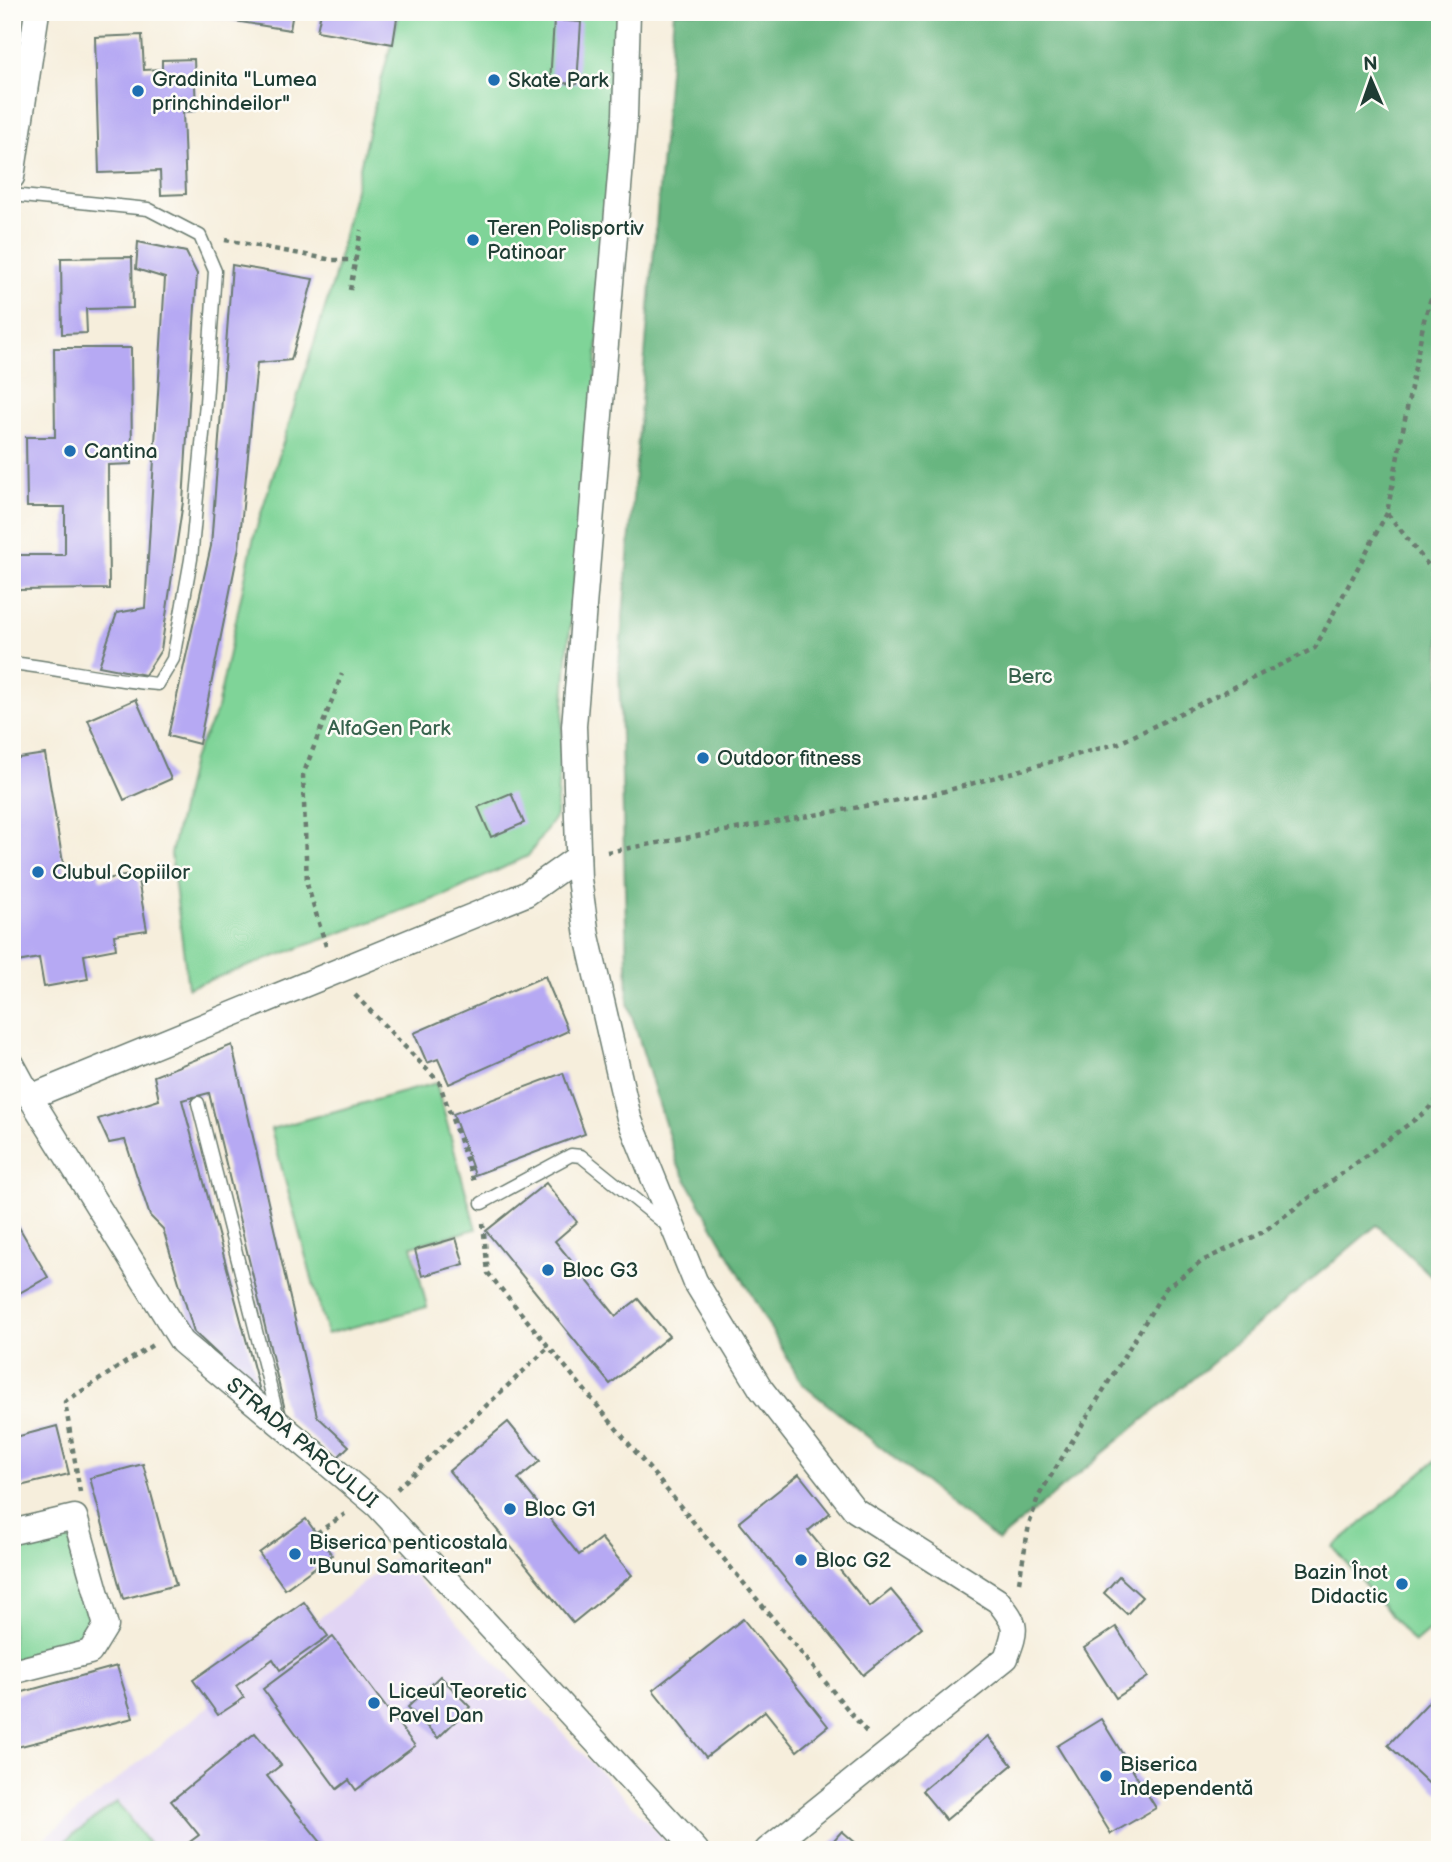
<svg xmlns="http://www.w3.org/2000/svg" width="1452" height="1862" viewBox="0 0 1452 1862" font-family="'Balsamiq Sans',sans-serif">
<rect width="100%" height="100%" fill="#fdfcf7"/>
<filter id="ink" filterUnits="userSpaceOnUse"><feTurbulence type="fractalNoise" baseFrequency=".0143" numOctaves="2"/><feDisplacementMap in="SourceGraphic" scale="14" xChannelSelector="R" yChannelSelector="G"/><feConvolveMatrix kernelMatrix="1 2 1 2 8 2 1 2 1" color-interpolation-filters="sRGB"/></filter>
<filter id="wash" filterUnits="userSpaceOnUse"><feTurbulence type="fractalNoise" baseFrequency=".00686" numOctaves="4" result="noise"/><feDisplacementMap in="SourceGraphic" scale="28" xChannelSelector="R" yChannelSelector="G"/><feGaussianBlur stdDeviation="1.57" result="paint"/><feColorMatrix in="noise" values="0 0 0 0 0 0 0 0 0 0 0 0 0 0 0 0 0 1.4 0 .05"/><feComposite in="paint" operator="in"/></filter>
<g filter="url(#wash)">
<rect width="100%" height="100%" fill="#f6eedc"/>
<!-- built -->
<polygon fill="#e1d4f4" points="396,1557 674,1850 29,1850"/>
<!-- green -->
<g fill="#7fd498" stroke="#4f8866" stroke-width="2">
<polygon points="400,12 621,12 594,399 567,659 556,816 528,856 448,894 188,988 171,854 192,760 216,713 254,536 334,279 374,107"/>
<polygon points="436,1083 476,1229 412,1246 427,1307 327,1334 271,1129"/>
<polygon points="1440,1457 1440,1621 1414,1643 1333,1547"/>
<polygon points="67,1527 95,1640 12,1660 12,1541"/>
<polygon points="117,1802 153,1850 53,1850"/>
</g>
<!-- forest -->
<polygon fill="#67b680" stroke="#437a5a" stroke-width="2" points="674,12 1440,12 1440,1284 1377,1225 998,1541 802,1384 677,1163 628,1003 619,664"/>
<g id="blocks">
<!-- building -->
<g fill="#b6a9f3">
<polygon points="190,12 293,12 290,30 190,14"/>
<polygon points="321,12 398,12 393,44 317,31"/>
<polygon points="554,20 581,22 577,84 550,82"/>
<polygon points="142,35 144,70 162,69 162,60 194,59 196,111 183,112 186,194 161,195 160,171 99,173 95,37"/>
<polygon points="138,242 186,252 197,274 183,502 161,650 145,675 99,666 117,613 145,608 165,278 136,269"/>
<polygon points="132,257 133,308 86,309 87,333 62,334 61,258"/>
<polygon points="232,265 313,279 291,360 257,363 239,547 199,744 168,736 211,546"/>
<polygon points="54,348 131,348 132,464 108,465 109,589 16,590 16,555 65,555 65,507 27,507 26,437 55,437"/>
<polygon points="136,699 171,779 124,800 88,720"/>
<polygon points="45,754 65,875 98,870 100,880 137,874 147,930 114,935 116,949 84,955 88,979 44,987 39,958 12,963 12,759"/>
<polygon points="511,793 524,823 491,837 478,807"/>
<polygon points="545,976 568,1031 449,1084 438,1059 427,1063 414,1033"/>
<polygon points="232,1045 317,1416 349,1446 336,1459 286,1414 209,1093 182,1100 261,1395 194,1332 163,1229 150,1216 125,1140 109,1143 98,1119 159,1100 154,1076"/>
<polygon points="563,1073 585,1134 475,1175 453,1114"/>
<polygon points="546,1183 577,1222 555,1241 616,1316 638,1299 669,1336 610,1384 486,1231"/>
<polygon points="12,1215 48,1277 12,1297"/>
<polygon points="456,1238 464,1264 422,1276 415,1250"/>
<polygon points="508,1422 540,1461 518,1479 579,1555 601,1538 632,1575 573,1623 449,1471"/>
<polygon points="57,1426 69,1474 12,1488 12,1438"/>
<polygon points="143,1464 176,1585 123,1599 90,1478"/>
<polygon points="799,1474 830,1513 808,1531 870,1607 891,1590 922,1627 863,1675 739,1522"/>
<polygon points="306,1519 332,1555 285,1589 259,1553"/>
<polygon points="1119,1576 1142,1597 1127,1614 1104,1593"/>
<polygon points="304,1602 328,1636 280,1670 273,1659 236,1686 244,1698 218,1715 193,1680"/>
<polygon points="743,1619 828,1726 797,1751 765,1711 706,1757 653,1690"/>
<polygon points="1116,1627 1148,1677 1116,1698 1084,1648"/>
<polygon points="333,1637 415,1746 356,1790 349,1780 337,1789 263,1689"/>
<polygon points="117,1666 133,1718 13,1748 12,1695"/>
<polygon points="440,1676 470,1707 438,1738 408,1707"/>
<polygon points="1440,1690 1440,1794 1388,1745"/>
<polygon points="1101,1719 1156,1808 1111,1834 1057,1746"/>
<polygon points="255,1733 281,1765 267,1776 324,1846 319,1850 191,1850 187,1844 199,1835 171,1801"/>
<polygon points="988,1736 1012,1765 946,1820 922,1791"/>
<polygon points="842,1831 864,1850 825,1850"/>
</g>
</g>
</g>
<g filter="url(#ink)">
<use href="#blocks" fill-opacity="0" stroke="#6a7b6f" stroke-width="2"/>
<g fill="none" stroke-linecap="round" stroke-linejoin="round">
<!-- lane casing -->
<g stroke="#6a7b6f" stroke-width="15">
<g id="lane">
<path d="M12,195L148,209L200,236L215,271L206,403L191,559L173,659L158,684C109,680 61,669 12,663"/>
<polyline points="198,1103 278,1418"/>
<polyline points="482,1203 571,1155 581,1156 668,1226"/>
</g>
</g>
<!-- street casing -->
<g stroke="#6a7b6f" stroke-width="27">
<g id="street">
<path d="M628,12L625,116L574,726L579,879L587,936L629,1118L695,1281L761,1389L855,1510L998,1601C1018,1626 1017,1628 1006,1658L767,1850"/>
<polyline points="12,177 37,12"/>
<polyline points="12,1064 30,1097 182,1342 378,1506 696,1850"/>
<polyline points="30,1097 526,894 578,857"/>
<polyline points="12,1532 75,1517 106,1626 90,1652 12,1672"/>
</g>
</g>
<!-- path -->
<g stroke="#6a7b6f" stroke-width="4.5" stroke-dasharray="5 5" stroke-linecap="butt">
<polyline points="225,240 333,260 356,260"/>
<polyline points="1440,270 1424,320 1387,513 1440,580"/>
<polyline points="350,290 361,230"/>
<polyline points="607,852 938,793 1119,743 1315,648 1387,513"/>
<polyline points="326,946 307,884 303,775 342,674"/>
<polyline points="355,995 439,1082 475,1184"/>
<polyline points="483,1223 488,1273 869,1735"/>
<polyline points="397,1489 549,1347"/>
<polyline points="80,1492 65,1402 154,1344"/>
<polyline points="317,1533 345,1514"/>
<polyline points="12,1566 14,1572"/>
<polyline points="1019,1582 1029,1525 1038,1497 1166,1288 1204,1260 1263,1232 1425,1112 1440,1097"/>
</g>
<!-- lane -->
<use href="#lane" stroke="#fff" stroke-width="12"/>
<!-- street -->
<use href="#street" stroke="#fff" stroke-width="24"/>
</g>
</g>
<!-- markers -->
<g fill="#1f6fb2" stroke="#fdfcf7" stroke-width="2.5">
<circle cx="494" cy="80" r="7"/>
<circle cx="138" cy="91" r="7"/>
<circle cx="473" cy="240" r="7"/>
<circle cx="70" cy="451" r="7"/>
<circle cx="703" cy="758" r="7"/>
<circle cx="38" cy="872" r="7"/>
<circle cx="548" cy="1270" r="7"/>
<circle cx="510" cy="1509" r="7"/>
<circle cx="295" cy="1554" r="7"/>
<circle cx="801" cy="1560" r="7"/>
<circle cx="1402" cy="1584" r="7"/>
<circle cx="374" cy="1703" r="7"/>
<circle cx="1106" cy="1776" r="7"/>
</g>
<g text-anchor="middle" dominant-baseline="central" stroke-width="5" stroke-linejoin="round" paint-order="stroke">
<!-- poi labels -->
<g font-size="21" fill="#1f3d34" stroke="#fdfcf7" text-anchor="start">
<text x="152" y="79">Gradinita "Lumea<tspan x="152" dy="24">princhindeilor"</tspan></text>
<text x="508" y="80">Skate Park</text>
<text x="487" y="228">Teren Polisportiv<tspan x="487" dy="24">Patinoar</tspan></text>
<text x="84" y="451">Cantina</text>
<text x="717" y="758">Outdoor fitness</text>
<text x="52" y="872">Clubul Copiilor</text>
<text x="562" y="1270">Bloc G3</text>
<text x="524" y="1509">Bloc G1</text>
<text x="309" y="1542">Biserica penticostala<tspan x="309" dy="24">"Bunul Samaritean"</tspan></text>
<text x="815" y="1560">Bloc G2</text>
<text x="1388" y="1572" text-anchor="end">Bazin Înot<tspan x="1388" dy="24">Didactic</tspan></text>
<text x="388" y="1691">Liceul Teoretic<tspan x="388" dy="24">Pavel Dan</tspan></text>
<text x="1120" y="1764">Biserica<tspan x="1120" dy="24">Independentă</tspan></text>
</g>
<!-- park labels -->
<g font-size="21" fill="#37634d" stroke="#fdfcf7">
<text x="1030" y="676">Berc</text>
<text x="389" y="728">AlfaGen Park</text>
</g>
<!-- street labels -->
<g font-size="21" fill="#1f3d34" stroke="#fdfcf7">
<text transform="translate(302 1443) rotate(40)">STRADA PARCULUI</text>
</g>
</g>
<!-- margin -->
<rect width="1452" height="1862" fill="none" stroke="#fdfcf7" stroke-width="42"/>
<!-- north arrow -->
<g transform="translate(1371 80) rotate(358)" stroke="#fdfcf7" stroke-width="5" paint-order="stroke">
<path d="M0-5L12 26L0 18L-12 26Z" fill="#1f3d34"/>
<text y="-10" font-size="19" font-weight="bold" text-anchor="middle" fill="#1f3d34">N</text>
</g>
</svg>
